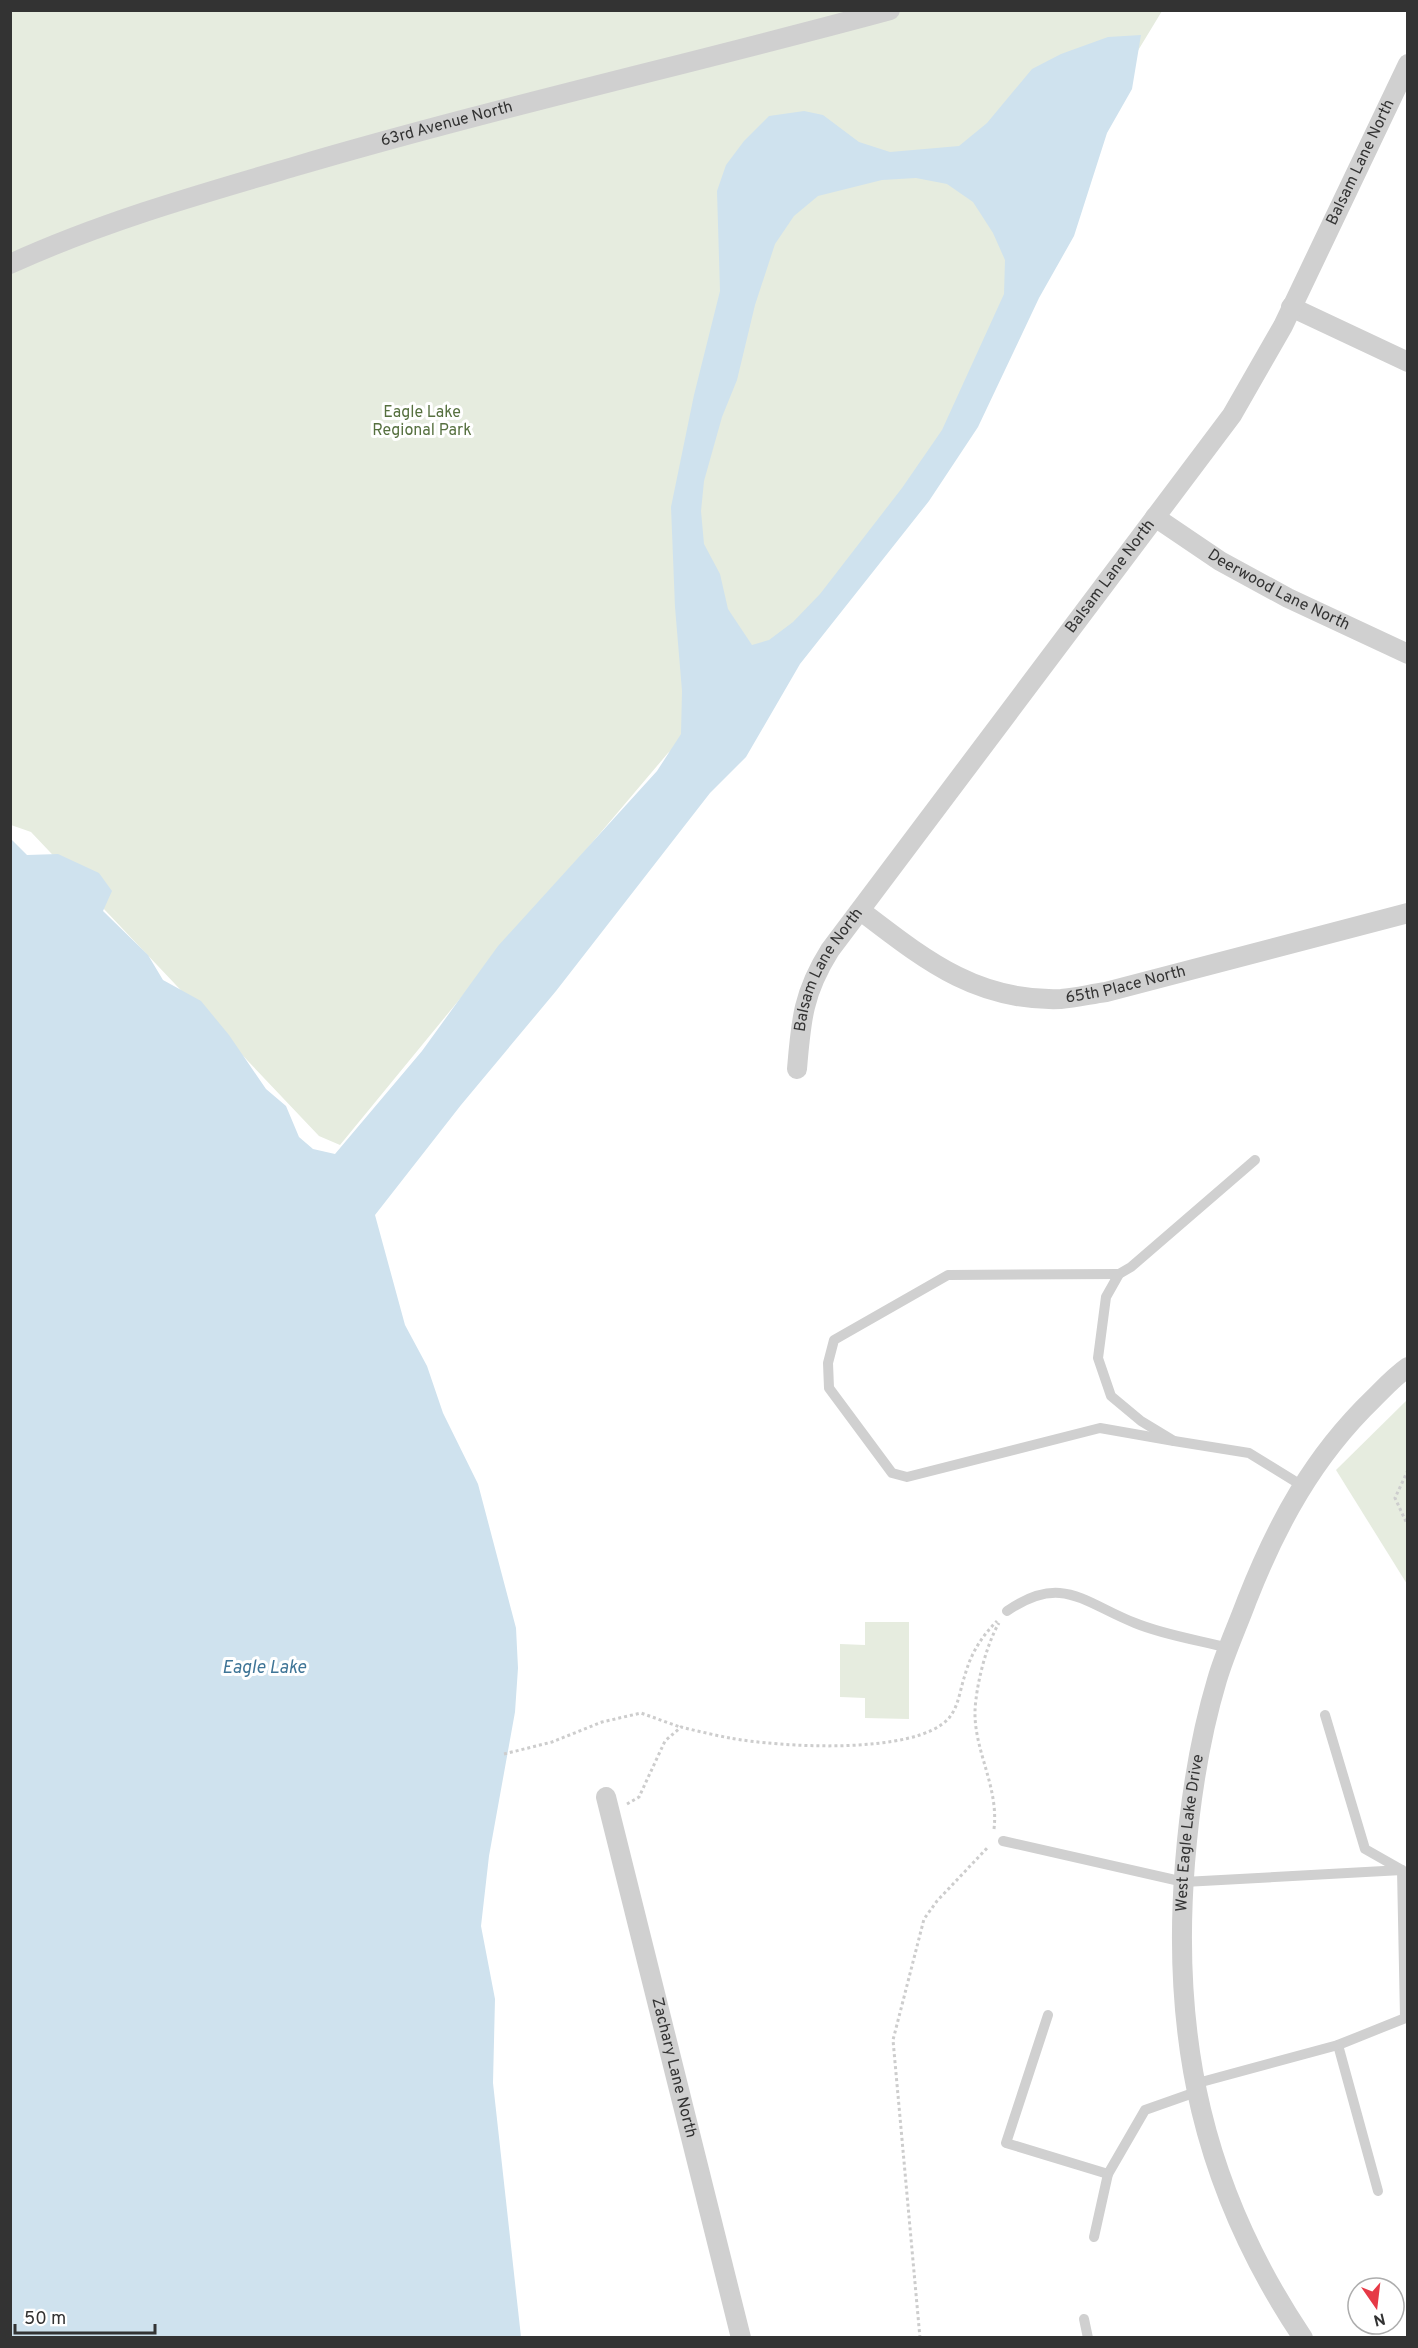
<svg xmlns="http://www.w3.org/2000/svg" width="1418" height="2348" viewBox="0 0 1418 2348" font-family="Overpass,sans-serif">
<rect width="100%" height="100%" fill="#fff"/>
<!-- green -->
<g fill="#e6ecdf">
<polygon points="11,11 1162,11 1074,156 928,464 764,681 668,753 459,1000 340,1145 319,1136 31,832 11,825"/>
<polygon points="1407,1400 1407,1584 1336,1470"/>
<polygon points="865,1622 909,1622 909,1719 865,1718 865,1698 840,1697 840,1644 865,1645"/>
</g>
<!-- water -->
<path fill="#cfe2ee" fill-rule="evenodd" d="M1141,35L1132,89L1107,133L1074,236L1039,298L978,427L929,501L800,664L746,757L710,793L556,991L461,1105L375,1215L405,1325L427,1366L443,1413L478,1484L516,1628L518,1668L515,1712L489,1856L481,1926L495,1999L493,2083L521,2337H11V839L27,855L58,854L99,873L112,891L103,911L148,955L163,980L201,1001L229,1035L266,1089L286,1106L299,1137L313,1149L335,1154L422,1051L498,946L657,771L681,734L682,691L675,607L671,507L694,395L720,291L717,191L726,165L744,141L769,116L804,111L823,115L859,142L890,152L959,146L987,123L1032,69L1061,54L1108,37ZM916,178L947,184L973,202L993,233L1005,260L1004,294L942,430L902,488L820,594L793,622L769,640L752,645L728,609L720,574L704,544L701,511L704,481L722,417L737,380L755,305L775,244L794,216L818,196L882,180Z"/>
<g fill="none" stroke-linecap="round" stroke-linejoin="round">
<!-- path -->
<g stroke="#cdcdcd" stroke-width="3" stroke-dasharray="3 3" stroke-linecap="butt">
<polyline points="1408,1470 1395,1498 1408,1526"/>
<polyline points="504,1754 552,1742 602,1722 641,1713 680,1727"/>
<path d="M627,1804L639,1797L665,1741L681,1727C697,1731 714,1735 730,1738C777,1747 916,1756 949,1718C959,1706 960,1689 965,1675C971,1653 982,1636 997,1621"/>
<path d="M994,1829C999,1787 974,1751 975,1711C976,1686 986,1645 999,1623"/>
<polyline points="920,2338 893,2040 924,1919 937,1901 989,1846"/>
</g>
<!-- lane -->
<g stroke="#d0d0d0" stroke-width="10">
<polyline points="1255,1160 1131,1267 1119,1274 1106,1297 1098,1358 1111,1396 1141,1421 1174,1441 1249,1453 1301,1485"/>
<polyline points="1119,1274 948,1275 834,1340 828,1363 829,1388 892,1473 907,1477 1100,1428 1174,1441"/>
<path d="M1007,1611C1062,1573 1084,1603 1135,1623C1164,1635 1198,1640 1229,1648"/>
<polyline points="1325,1715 1365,1849 1402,1870 1405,2017"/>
<polyline points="1003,1841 1184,1882 1402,1870"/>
<polyline points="1048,2015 1006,2143 1108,2174 1145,2110 1196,2092"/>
<polyline points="1338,2045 1378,2191"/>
<polyline points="1194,2084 1338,2045 1408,2017"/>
<polyline points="1094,2237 1108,2174"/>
<polyline points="1084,2319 1088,2338"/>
</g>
<!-- street -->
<g stroke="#d0d0d0" stroke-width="20">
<path id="s1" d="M10,264C102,222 197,195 293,167C490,109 691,64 890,10"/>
<polyline points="1291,307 1408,362"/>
<path id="s2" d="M1155,517L1220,561L1288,598L1408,654"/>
<path id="s3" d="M861,911C924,959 976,1002 1061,999C1076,998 1091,994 1106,992L1408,913"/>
<path id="s4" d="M797,1069C801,1020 803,993 830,950L1232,415L1283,326L1408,64"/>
<path id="s5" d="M606,1797L741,2338"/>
<path id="s6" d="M1303,2338C1203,2189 1171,2039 1185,1863C1190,1801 1199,1740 1217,1680C1225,1653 1237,1627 1247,1600C1277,1524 1313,1457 1373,1399C1384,1388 1395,1376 1408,1367"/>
</g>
</g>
<g text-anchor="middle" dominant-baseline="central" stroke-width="6" stroke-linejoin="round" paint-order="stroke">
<!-- street labels -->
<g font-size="16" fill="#333" stroke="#fff">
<text stroke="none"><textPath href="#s1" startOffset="459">63rd Avenue North</textPath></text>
<text stroke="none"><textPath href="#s4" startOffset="1078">Balsam Lane North</textPath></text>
<text stroke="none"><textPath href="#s4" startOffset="592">Balsam Lane North</textPath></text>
<text stroke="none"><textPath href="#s2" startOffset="144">Deerwood Lane North</textPath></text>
<text stroke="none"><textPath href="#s4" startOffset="106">Balsam Lane North</textPath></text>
<text stroke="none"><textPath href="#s3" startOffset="290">65th Place North</textPath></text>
<text stroke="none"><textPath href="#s6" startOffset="530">West Eagle Lake Drive</textPath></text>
<text stroke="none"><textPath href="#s5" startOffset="279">Zachary Lane North</textPath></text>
</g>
<!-- park labels -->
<g font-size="16" fill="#56703f" stroke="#fff">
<text x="422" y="413">Eagle Lake<tspan x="422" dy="18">Regional Park</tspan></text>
</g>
<!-- water labels -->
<g font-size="18" font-style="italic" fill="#3f7597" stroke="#fff">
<text x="264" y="1668">Eagle Lake</text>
</g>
</g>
<!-- border -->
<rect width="1418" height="2348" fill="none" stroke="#333333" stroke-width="24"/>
<!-- north arrow -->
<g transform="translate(1376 2306) rotate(166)"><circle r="28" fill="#ffffff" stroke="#adadad" stroke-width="1.5"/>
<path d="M0-4.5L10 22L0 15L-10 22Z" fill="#e63946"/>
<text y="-9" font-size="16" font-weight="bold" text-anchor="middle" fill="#333333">N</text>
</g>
<!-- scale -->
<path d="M15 2324v9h140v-9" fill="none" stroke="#333333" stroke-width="3"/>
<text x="24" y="2324" font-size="18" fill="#333333" stroke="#ffffff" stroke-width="4.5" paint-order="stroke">50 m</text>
</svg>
